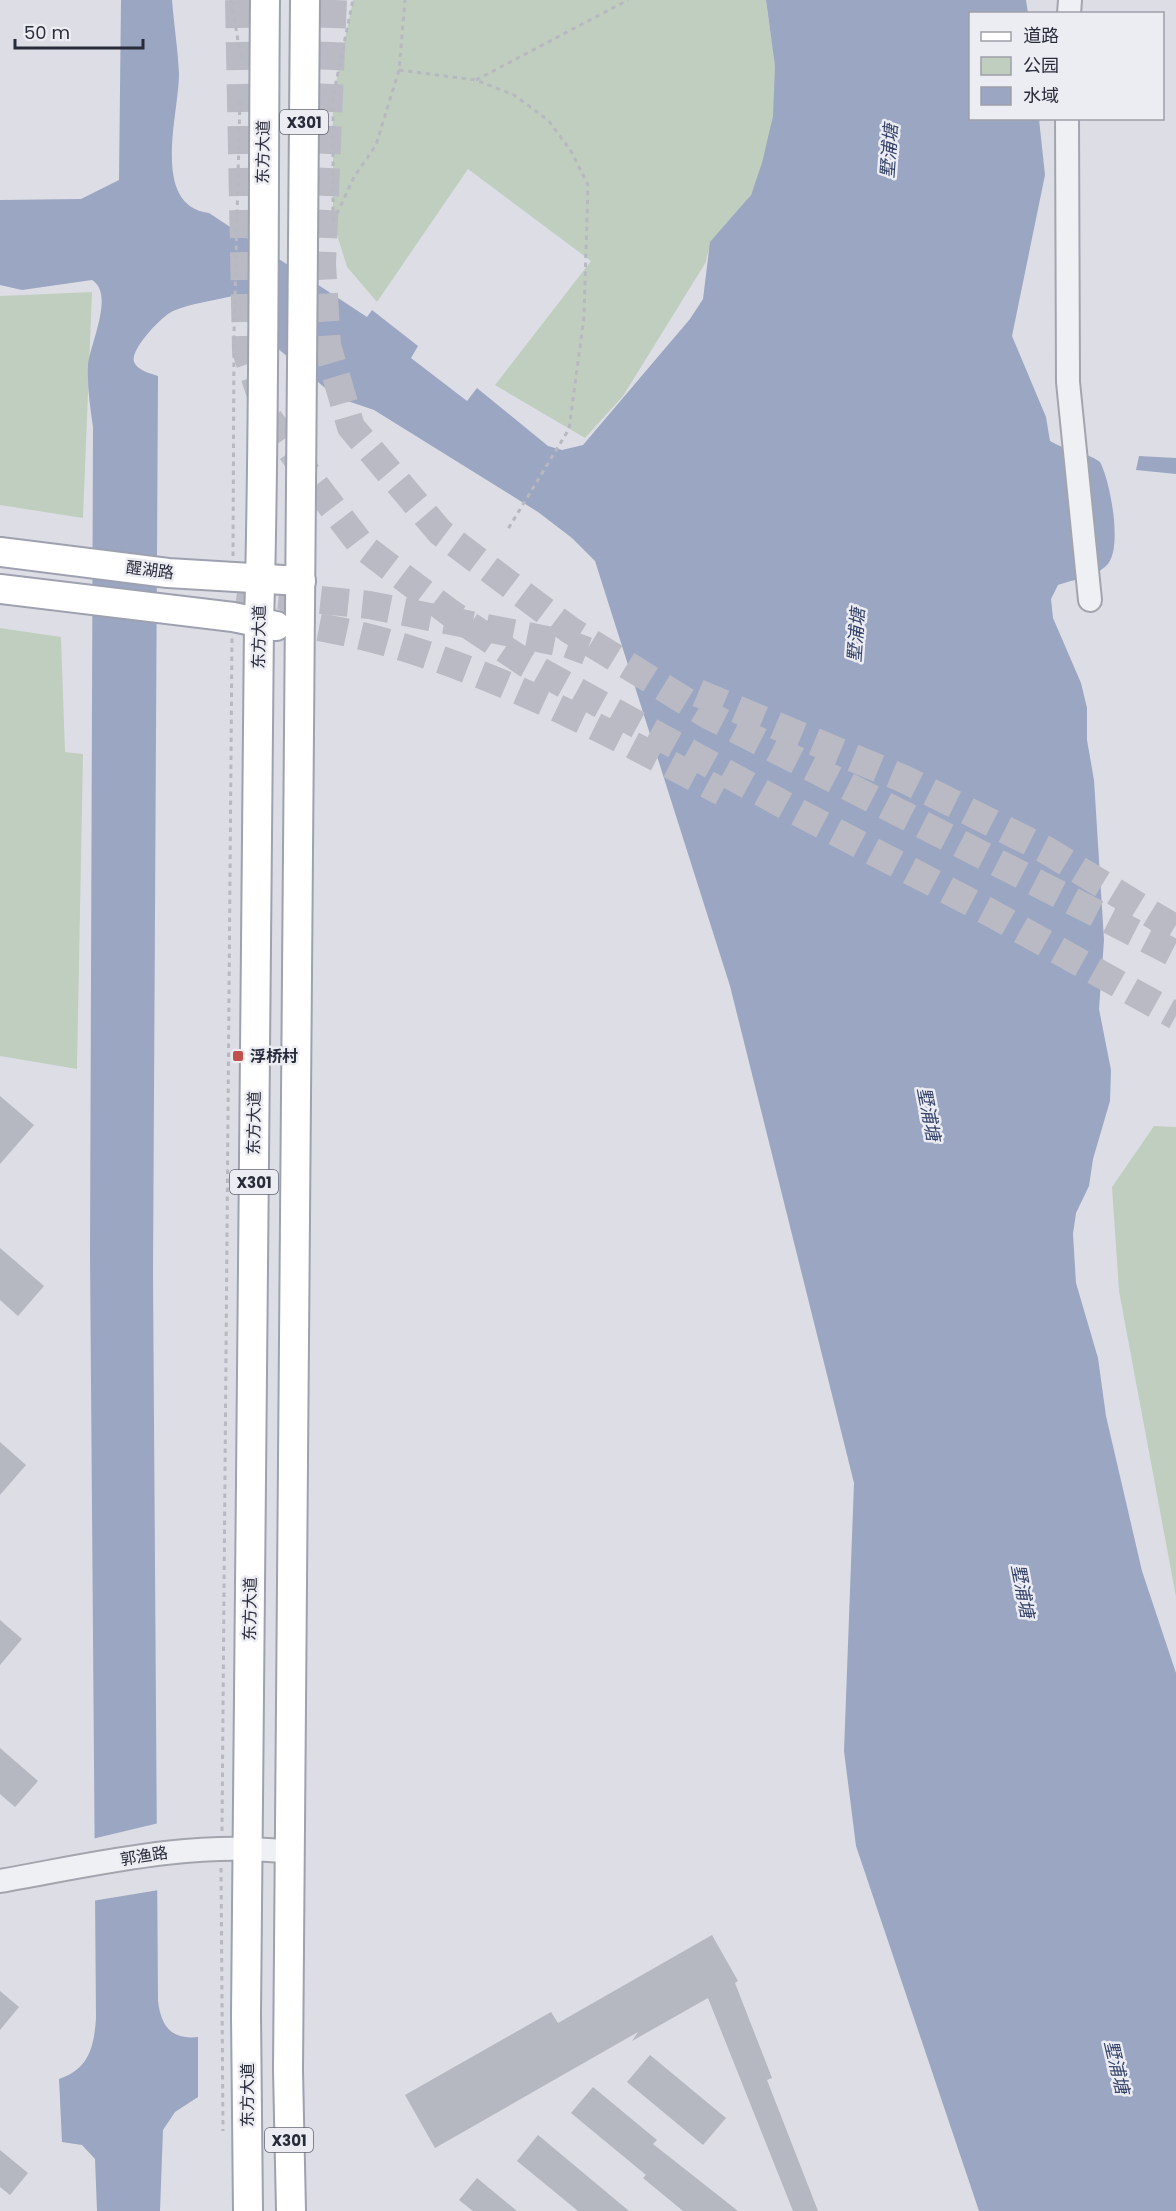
<svg xmlns="http://www.w3.org/2000/svg" width="1176" height="2211" viewBox="0 0 1176 2211" font-family="Poppins,'Noto Sans SC',sans-serif">
<rect width="100%" height="100%" fill="#dddee5"/>
<!-- green -->
<g fill="#c0cebf">
<path d="M353,0H766C768,21 773,43 775,64C778,101 769,161 751,194C737,220 710,231 706,262L623,396L585,438L495,385L591,261L468,169L377,302L347,267L333,222V97Z"/>
<polygon points="92,292 83,518 0,505 0,296"/>
<polygon points="0,628 61,637 65,752 83,754 77,1069 0,1056"/>
<polygon points="1154,1126 1176,1127 1176,1597 1119,1291 1112,1187"/>
</g>
<!-- water -->
<g fill="#9ba6c2">
<path d="M121,0H172C174,25 178,50 179,74C179,115 150,205 209,213L367,317L372,310L418,346L411,358L467,401L477,388L548,446L562,450L583,445L690,319L703,299L710,242L751,195L762,163L773,116L775,66L766,0H1026L1028,13L970,14V118L1039,119L1045,175L1012,336L1046,417L1050,441C1066,451 1085,451 1100,462C1110,480 1124,551 1106,566C1096,576 1072,580 1058,585L1051,599L1053,618L1081,683L1087,708V740L1094,780L1104,940L1099,1009L1111,1070L1110,1101L1093,1159L1089,1186L1076,1213L1073,1234L1076,1283L1098,1358L1106,1416L1142,1571L1176,1673V2211H979L856,1846L844,1751L854,1483L730,986L595,561L572,538L538,512L374,410L336,397L253,328L245,300L237,295C217,300 192,303 173,311C162,316 130,349 134,362C138,371 150,373 158,376L153,1274L158,2001C161,2026 171,2040 198,2037V2097L175,2112L163,2130L160,2211H97L95,2159L82,2145L62,2142L59,2079C89,2069 94,2047 96,2018L90,1254L93,427C90,406 87,386 88,365C90,344 115,294 92,280L22,290L0,285V200L81,199L119,180Z"/>
<polygon points="1139,456 1176,458 1176,474 1136,470"/>
</g>
<!-- pier -->
<polygon fill="#dddee5" points="159,1823 159,1890 92,1901 92,1839"/>
<!-- building -->
<g fill="#b5b7c1">
<polygon points="0,1096 34,1125 0,1164"/>
<polygon points="0,1248 44,1286 18,1316 0,1300"/>
<polygon points="0,1442 26,1465 0,1495"/>
<polygon points="0,1620 22,1639 0,1665"/>
<polygon points="0,1748 38,1781 15,1807 0,1794"/>
<polygon points="712,1935 738,1981 735,1983 772,2078 767,2080 818,2211 793,2211 708,1998 632,2041 638,2032 435,2148 405,2095 551,2012 558,2023"/>
<polygon points="0,1991 19,2007 0,2030"/>
<polygon points="650,2055 726,2118 703,2145 627,2082"/>
<polygon points="593,2087 657,2140 653,2144 738,2211 683,2211 643,2178 646,2175 571,2113"/>
<polygon points="538,2135 629,2211 578,2211 517,2161"/>
<polygon points="0,2150 28,2173 10,2195 0,2187"/>
<polygon points="477,2178 517,2211 473,2211 459,2200"/>
</g>
<g fill="none" stroke-linecap="round" stroke-linejoin="round">
<!-- major-tunnel -->
<g stroke="#b9bac3" stroke-width="28" stroke-dasharray="28 14" stroke-linecap="butt">
<polyline points="239,0 246,351 269,419 313,482 362,546 449,612 527,664 788,807 989,912 1176,1016"/>
<polyline points="333,0 322,264 327,345 351,427 440,532 570,630 708,715 1176,954"/>
<polyline points="237,591 369,605 568,644 587,651"/>
<path d="M278,619C313,626 350,632 385,642C503,675 614,735 722,792"/>
<polyline points="698,693 904,779 1046,850 1176,929"/>
</g>
<!-- minor casing -->
<g stroke="#a3a5ae" stroke-width="26">
<g id="minor">
<polyline points="1069,14 1070,0"/>
<polyline points="1067,118 1068,382 1090,600"/>
<path d="M0,1881C96,1864 192,1840 290,1852"/>
</g>
</g>
<!-- major casing -->
<g stroke="#9da1b0" stroke-width="32">
<g id="major">
<polyline points="0,552 168,573 301,581"/>
<polyline points="0,589 233,617 276,626"/>
<path d="M248,2211L246,2015L259,623C265,415 263,208 265,0"/>
<polyline points="291,2211 288,2070 305,0"/>
</g>
</g>
<!-- path -->
<g stroke="#b7b9c0" stroke-width="3" stroke-dasharray="4.5 4.5" stroke-linecap="butt">
<polyline points="231,0 241,58"/>
<polyline points="399,70 476,80 514,95 548,120 571,151 588,185 584,317 569,429 508,529"/>
<polyline points="476,80 628,0"/>
<polyline points="333,220 333,97 353,0"/>
<polyline points="333,222 354,177 376,145 399,70 405,0"/>
<polyline points="233,556 234,334 240,98"/>
<polyline points="222,1831 232,638"/>
<polyline points="221,1868 223,2131"/>
</g>
<!-- minor -->
<use href="#minor" stroke="#eff0f4" stroke-width="22"/>
<!-- major -->
<use href="#major" stroke="#fff" stroke-width="28"/>
</g>
<!-- markers -->
<rect fill="#c0514c" stroke="#ecedf3" stroke-width="2" x="232" y="1050" width="12" height="12" rx="3"/>
<g text-anchor="middle" dominant-baseline="central" stroke-width="5" stroke-linejoin="round" paint-order="stroke">
<!-- shield labels -->
<g fill="#ecedf3" stroke="#636572" stroke-width="1.5">
<rect x="280" y="110" width="48" height="24" rx="4.5"/>
<rect x="230" y="1170" width="48" height="24" rx="4.5"/>
<rect x="265" y="2128" width="48" height="24" rx="4.5"/>
</g>
<g font-size="15" font-weight="bold" fill="#282b3a">
<text x="304" y="122">X301</text>
<text x="254" y="1182">X301</text>
<text x="289" y="2140">X301</text>
</g>
<!-- street labels -->
<g font-size="16" fill="#282b3a" stroke="#ecedf3">
<text transform="translate(263 152) rotate(-89)">东方大道</text>
<text transform="translate(150 570) rotate(7)">醒湖路</text>
<text transform="translate(259 637) rotate(-89)">东方大道</text>
<text transform="translate(254 1123) rotate(-89)">东方大道</text>
<text transform="translate(250 1609) rotate(-89)">东方大道</text>
<text transform="translate(144 1856) rotate(-9)">郭渔路</text>
<text transform="translate(247 2095) rotate(-90)">东方大道</text>
</g>
<!-- poi labels -->
<g font-size="16" font-weight="bold" fill="#282b3a" stroke="#ecedf3" text-anchor="start">
<text x="250" y="1056">浮桥村</text>
</g>
<!-- water labels -->
<g font-size="18" font-style="italic" fill="#36436a" stroke="#ecedf3">
<text transform="translate(889 151) rotate(-86)">墅浦塘</text>
<text transform="translate(856 635) rotate(-86)">墅浦塘</text>
<text transform="translate(929 1114) rotate(79)">墅浦塘</text>
<text transform="translate(1023 1591) rotate(79)">墅浦塘</text>
<text transform="translate(1117 2067) rotate(77)">墅浦塘</text>
</g>
</g>
<!-- legend -->
<rect x="969" y="12" width="195" height="108" fill="#ecedf3" stroke="#9e9fa9" stroke-width="1.5"/>
<rect x="981" y="32" width="30" height="9" fill="#ffffff" stroke="#9e9fa9" stroke-width="1.5"/>
<text x="1023" y="42" font-size="18" fill="#282b3a">道路</text>
<rect x="981" y="57" width="30" height="18" fill="#c0cebf" stroke="#9e9fa9" stroke-width="1.5"/>
<text x="1023" y="72" font-size="18" fill="#282b3a">公园</text>
<rect x="981" y="87" width="30" height="18" fill="#9ba6c2" stroke="#9e9fa9" stroke-width="1.5"/>
<text x="1023" y="102" font-size="18" fill="#282b3a">水域</text>
<!-- scale -->
<path d="M15 39v9h128v-9" fill="none" stroke="#282b3a" stroke-width="3"/>
<text x="24" y="39" font-size="18" fill="#282b3a" stroke="#ecedf3" stroke-width="4.5" paint-order="stroke">50 m</text>
</svg>
